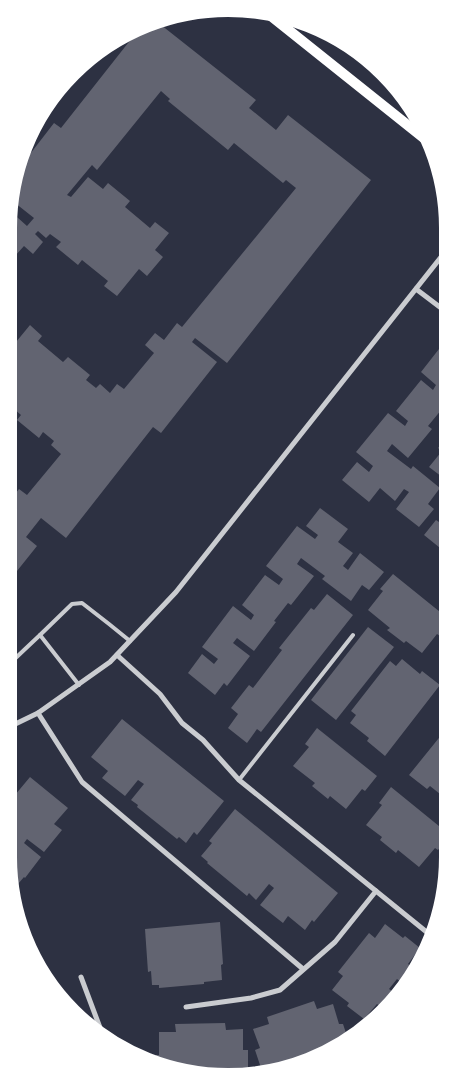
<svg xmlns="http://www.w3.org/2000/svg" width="456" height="1085" viewBox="0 0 456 1085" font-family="'PT Sans Narrow',sans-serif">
<rect width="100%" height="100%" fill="#2d3142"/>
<!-- building -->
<g fill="#626471">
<polygon points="156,21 256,100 249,108 276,130 288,115 371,180 227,363 195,338 192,342 217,362 161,433 153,427 66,538 41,518 26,537 37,546 5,586 5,507 19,489 27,495 61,454 51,445 54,441 43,432 39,438 17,420 21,415 5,401 5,351 7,353 30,325 42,336 38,341 63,362 68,357 90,375 86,380 96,388 100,384 110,393 117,384 124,389 154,353 145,345 155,333 164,340 177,323 182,327 296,188 286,180 283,183 234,143 228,150 168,101 170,99 161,91 97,170 92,165 67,195 71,197 88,177 103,189 108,183 130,201 125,207 150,228 155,222 169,233 155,250 163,257 147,276 139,269 117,296 104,286 108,281 82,260 78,265 56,247 61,242 50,234 46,238 38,231 35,234 43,242 33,254 24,246 5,267 5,228 8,209 27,226 34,218 10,199 15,166 17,164 20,167 54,123 61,128 143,24"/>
<polygon points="439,349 450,358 450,406 445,412 442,409 428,426 432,429 408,458 392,444 387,451 411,469 413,466 440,488 428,504 434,509 419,527 396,509 409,492 404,489 395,501 380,488 369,502 342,480 357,462 369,472 373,466 356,452 388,413 405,426 408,421 396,411 421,380 433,390 436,385 421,372"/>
<polygon points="450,434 450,483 429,467 442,451 438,448"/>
<polygon points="320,508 348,529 338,542 353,553 343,566 348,570 360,553 384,572 369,590 362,585 351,601 322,579 325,576 301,558 297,564 314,576 291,605 288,603 274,621 276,622 254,651 237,638 233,643 250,656 227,686 224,683 215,695 188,673 202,654 214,664 218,659 202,647 233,606 251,620 254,615 242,605 265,575 279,585 283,579 266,566 297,526 315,539 318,535 306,526"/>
<polygon points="450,508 450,556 424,535 436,520 439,522"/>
<polygon points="393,574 450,620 450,623 440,636 437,634 422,653 406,641 404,643 387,630 390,628 368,610 383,591 380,589"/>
<polygon points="327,594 353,615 261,732 257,729 247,743 228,728 238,714 231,708 249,685 253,688 282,650 279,648 311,608 314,610"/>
<polygon points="368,627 394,647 336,720 311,700"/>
<polygon points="402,659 420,674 422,671 440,685 385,756 367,741 369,738 350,723 356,715 351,711 390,661 396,666"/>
<polygon points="122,719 224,801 197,835 194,832 186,843 179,837 177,839 137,807 138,805 131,800 144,784 138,780 125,796 102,778 108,771 91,757"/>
<polygon points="451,723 451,801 450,802 430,786 427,789 409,775"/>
<polygon points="317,728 377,776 365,791 362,789 346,809 330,796 328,799 312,786 315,783 293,766 309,747 305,744"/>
<polygon points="30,777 68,808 54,824 62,830 44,852 27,839 24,843 41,857 25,878 24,877 18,884 8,876 5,857 5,807"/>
<polygon points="391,787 450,835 438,850 435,848 419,867 398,850 396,853 380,840 382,837 366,825 382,805 379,803"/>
<polygon points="235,809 338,893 314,922 312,920 305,930 288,916 283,923 260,905 274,888 269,884 256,900 249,893 247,896 207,863 208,862 201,856 212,843 209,841"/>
<polygon points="220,922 223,964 221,965 222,980 204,982 204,984 159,988 159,985 152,985 151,971 148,972 145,929"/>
<polygon points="385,924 403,938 405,936 420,948 408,964 416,970 406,986 397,979 389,989 400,997 396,1004 387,1011 377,1004 364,1019 347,1006 349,1003 332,990 343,976 338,972 369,933 375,938"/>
<polygon points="314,1001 317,1009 333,1004 339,1024 343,1024 349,1042 347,1044 330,1049 331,1053 308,1062 307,1056 262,1071 255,1050 260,1048 253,1029 269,1024 267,1017"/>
<polygon points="225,1023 226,1030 243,1029 243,1050 248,1050 248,1072 227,1072 227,1076 185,1076 156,1065 156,1055 159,1055 159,1032 176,1032 175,1024"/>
</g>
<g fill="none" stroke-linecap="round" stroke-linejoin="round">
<!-- service -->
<g stroke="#caccd0" stroke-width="4">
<polyline points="285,25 292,16"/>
<polyline points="40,635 72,604 82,603 109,624 130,641"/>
<polyline points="5,668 40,635 79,685"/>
<polyline points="239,780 353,635"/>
</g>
<!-- minor -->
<g stroke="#caccd0" stroke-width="5">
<polyline points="416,289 449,314"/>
<polyline points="117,655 160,694 182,723 203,740 239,780 434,938"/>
<polyline points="38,713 82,782 303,969"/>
<polyline points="5,729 38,713 110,662 176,592 449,247"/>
<polyline points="81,977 105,1041"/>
<polyline points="186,1007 251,998 280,990 335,942 376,891"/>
</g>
<!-- secondary -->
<polyline stroke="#fff" stroke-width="10" points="266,12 435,147"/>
</g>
<!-- crop -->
<path d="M0 0H456V1085H0ZM228 14H228A214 214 0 0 1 442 228V857A214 214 0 0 1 228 1071H228A214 214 0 0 1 14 857V228A214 214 0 0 1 228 14Z" fill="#fff" fill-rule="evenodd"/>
<path fill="none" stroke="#fff" stroke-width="6" d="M228 14H228A214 214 0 0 1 442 228V857A214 214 0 0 1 228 1071H228A214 214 0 0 1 14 857V228A214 214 0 0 1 228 14Z"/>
</svg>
